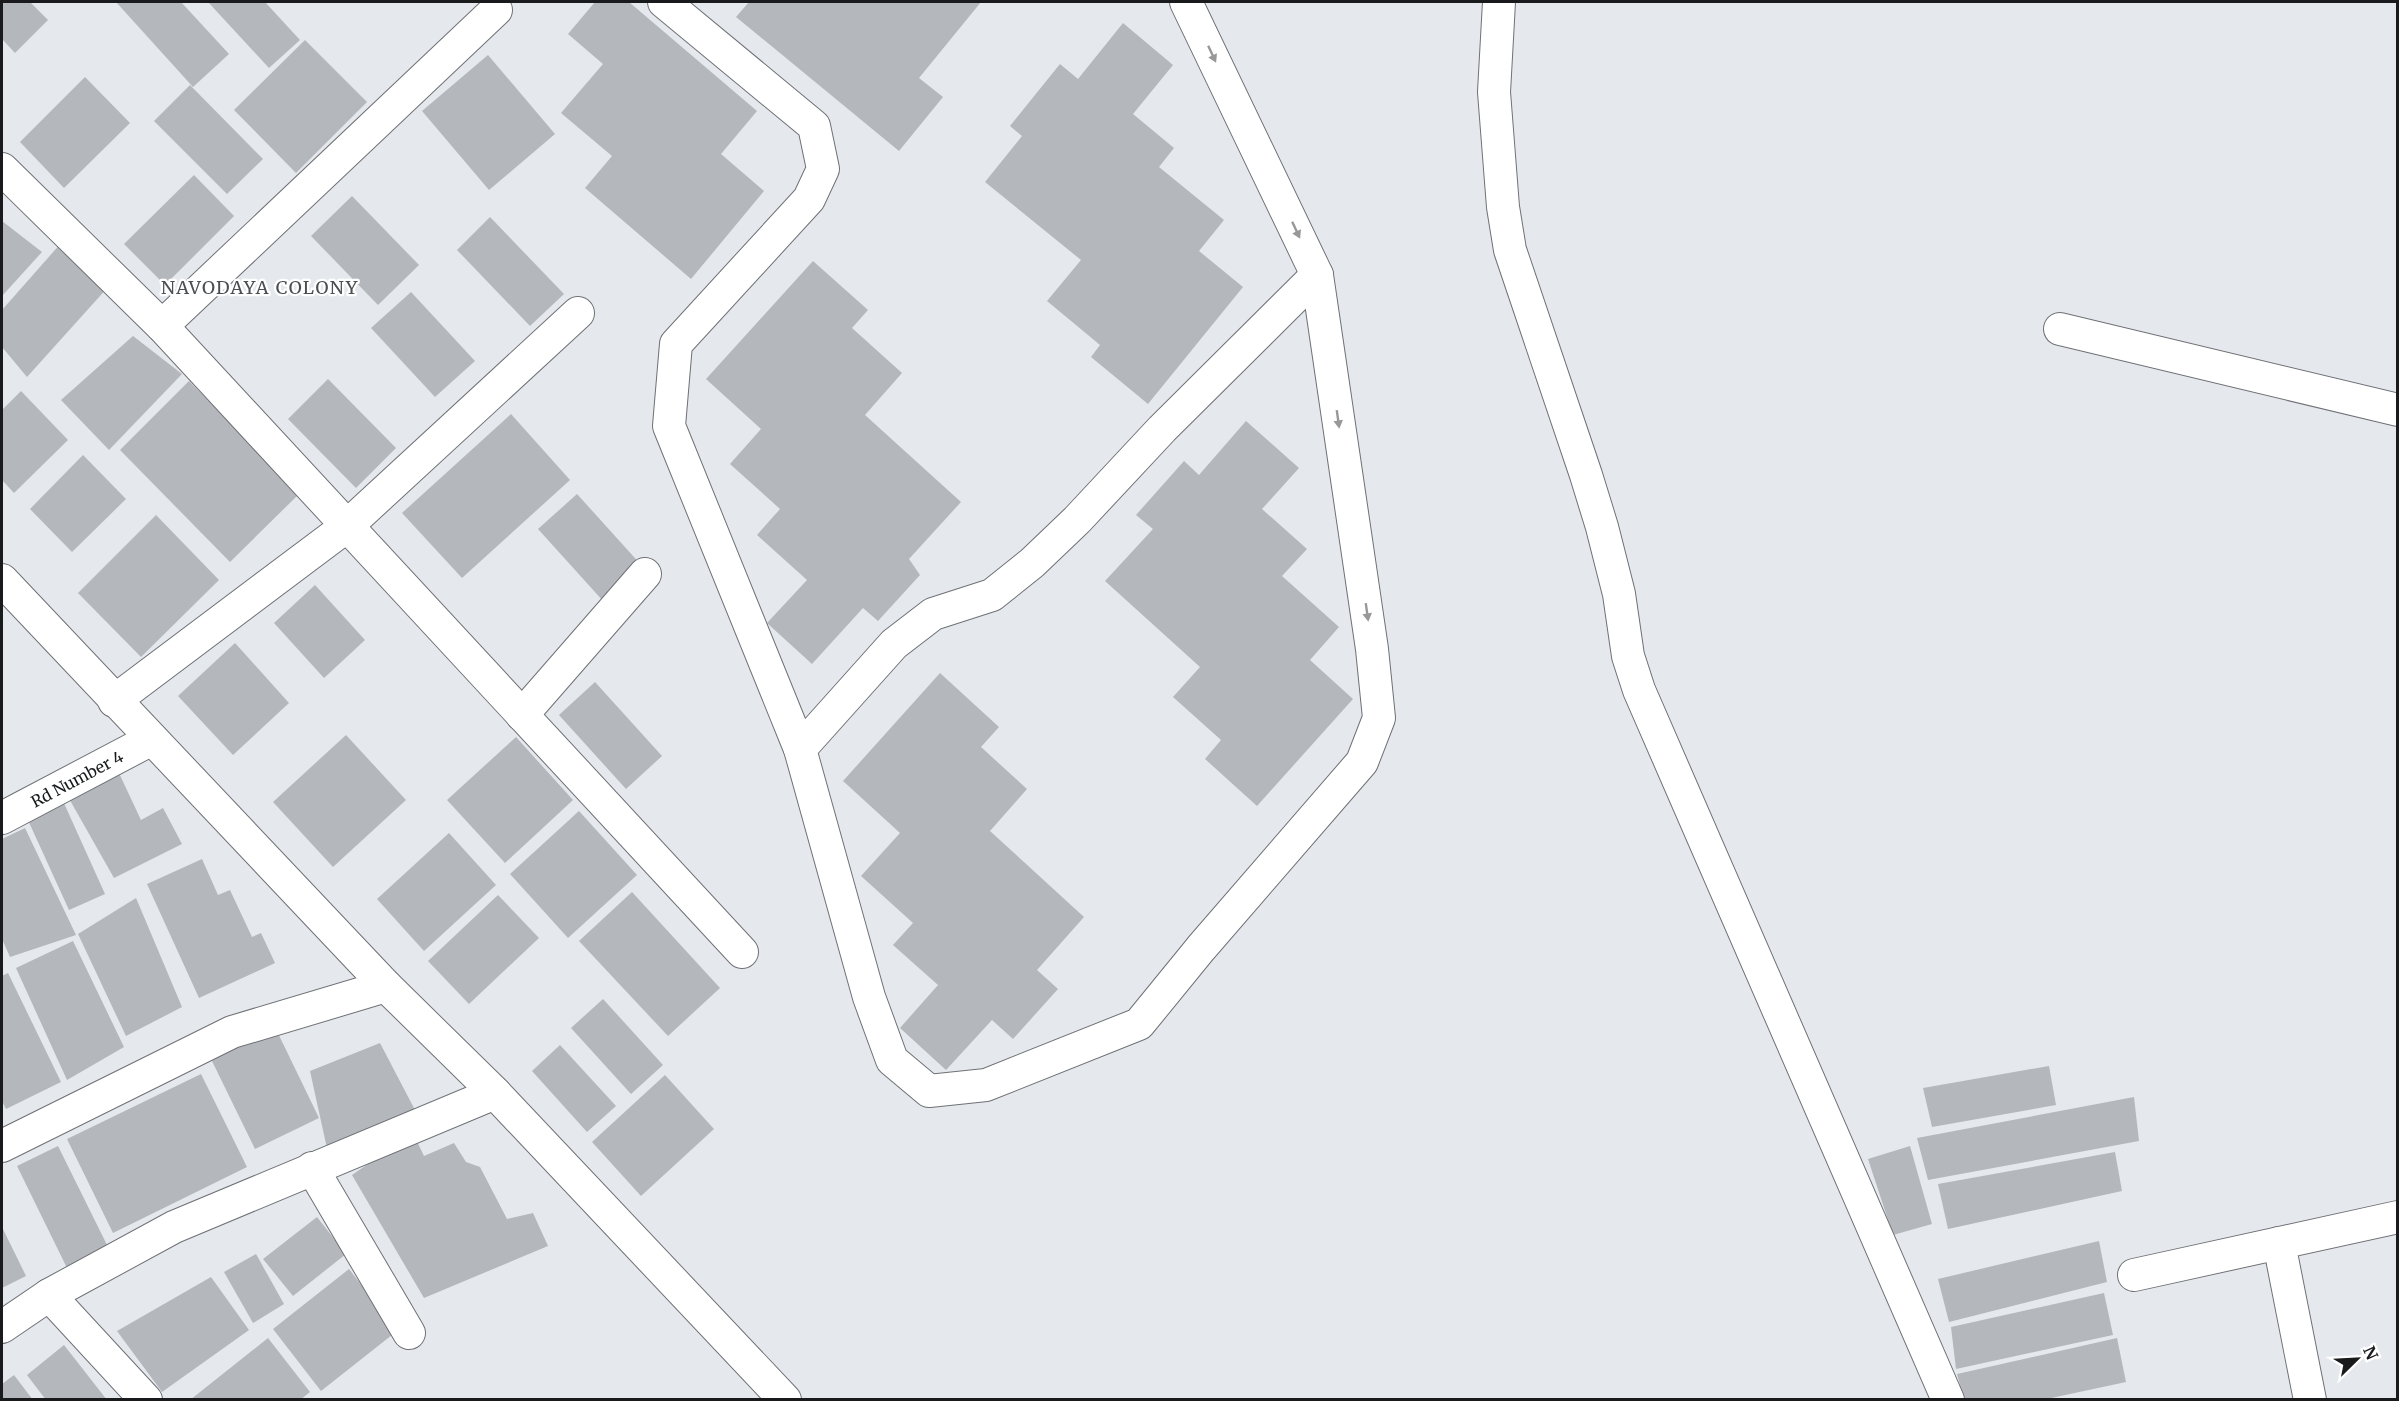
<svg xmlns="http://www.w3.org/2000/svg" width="2399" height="1401" viewBox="0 0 2399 1401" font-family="Merriweather,serif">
<rect width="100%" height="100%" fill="#e5e9ee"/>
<!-- building -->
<g fill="#b4b7bc">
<polygon points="2,2 30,2 48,20 15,53 2,39"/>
<polygon points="116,2 181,2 229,54 193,87"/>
<polygon points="208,2 265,2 300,40 269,68"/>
<polygon points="595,2 629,2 757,111 721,154 764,191 691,279 585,188 612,156 561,113 603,64 568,34"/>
<polygon points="749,2 981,2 919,78 943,97 899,151 736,17"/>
<polygon points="1123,23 1173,65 1133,114 1174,148 1159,167 1224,220 1199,251 1243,287 1148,404 1091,357 1100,345 1047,301 1081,260 985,182 1022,136 1010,126 1060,64 1078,79"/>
<polygon points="305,40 367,102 296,173 234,110"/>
<polygon points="488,55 555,134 489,190 422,111"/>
<polygon points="85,77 130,123 64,188 20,142"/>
<polygon points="190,85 263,159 227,194 154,121"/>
<polygon points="194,175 234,216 165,285 124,244"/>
<polygon points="352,196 419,265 378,305 311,236"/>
<polygon points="490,217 564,294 530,326 457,250"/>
<polygon points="2,221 42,252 2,296"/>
<polygon points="62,242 109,286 27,377 2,347 2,310"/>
<polygon points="813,261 868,310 852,328 902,373 865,415 961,502 909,559 920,575 878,621 863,608 812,664 767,623 807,580 757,535 780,509 730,464 761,429 706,379"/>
<polygon points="411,292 475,361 435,397 371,328"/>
<polygon points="133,336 182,374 109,450 61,400"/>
<polygon points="328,379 396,448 356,488 288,419"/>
<polygon points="189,381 299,494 230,562 120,450"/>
<polygon points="21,391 68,440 14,493 2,480 2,410"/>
<polygon points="511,414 570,480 462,578 402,513"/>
<polygon points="1246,421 1299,468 1262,509 1307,549 1282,576 1339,627 1310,660 1353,699 1257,806 1205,759 1221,740 1173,697 1200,667 1105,581 1153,529 1136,515 1184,461 1199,475"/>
<polygon points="83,455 126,499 72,552 30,509"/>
<polygon points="577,494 643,567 604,602 538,529"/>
<polygon points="156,515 219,580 141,657 78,593"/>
<polygon points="315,585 365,640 324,678 274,623"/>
<polygon points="235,643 289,703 233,755 178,696"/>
<polygon points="940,673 999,727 981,747 1027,789 990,831 1084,917 1037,970 1058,989 1013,1039 992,1020 946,1070 900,1028 938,985 893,945 913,923 861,876 900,833 843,781"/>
<polygon points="595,682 662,756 626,789 559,715"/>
<polygon points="346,735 406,800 333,867 273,802"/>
<polygon points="516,737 573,800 505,863 447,800"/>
<polygon points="118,771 141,820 163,808 182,844 114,878 67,795"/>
<polygon points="63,801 105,894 69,910 27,818"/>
<polygon points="579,811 637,875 568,938 510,874"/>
<polygon points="25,828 76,935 10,957 2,939 2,839"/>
<polygon points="449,833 496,885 424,951 377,899"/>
<polygon points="202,859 218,895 230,890 252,937 261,933 275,963 199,998 147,884"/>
<polygon points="632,892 720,988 668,1036 579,941"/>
<polygon points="498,895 539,938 469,1004 428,961"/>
<polygon points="136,898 182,1007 126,1036 78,934"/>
<polygon points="73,941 124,1047 67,1080 16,968"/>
<polygon points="8,973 61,1082 6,1109 2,1101 2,976"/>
<polygon points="603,999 663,1065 631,1094 571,1028"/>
<polygon points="274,1025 319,1118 255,1149 210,1057"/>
<polygon points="380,1043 415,1110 328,1153 310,1071"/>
<polygon points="560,1045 616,1106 587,1132 532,1071"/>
<polygon points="2049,1066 2056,1105 1932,1127 1923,1088"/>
<polygon points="201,1074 247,1167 113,1233 67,1139"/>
<polygon points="665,1075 714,1129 641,1196 592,1142"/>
<polygon points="2134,1097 2139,1141 1928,1180 1917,1138"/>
<polygon points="413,1133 424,1156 454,1143 466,1162 480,1167 507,1219 533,1213 548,1246 424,1298 352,1175"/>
<polygon points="58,1146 108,1247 67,1268 17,1166"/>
<polygon points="1910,1146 1932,1224 1893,1235 1868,1159"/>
<polygon points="2115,1152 2122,1191 1948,1229 1938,1184"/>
<polygon points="317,1217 346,1254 293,1296 263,1259"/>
<polygon points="2,1227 26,1276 2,1288"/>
<polygon points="2099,1241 2107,1282 1949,1322 1938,1279"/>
<polygon points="256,1254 284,1304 253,1323 224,1272"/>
<polygon points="349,1269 397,1331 321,1391 273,1329"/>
<polygon points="211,1277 249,1330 162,1392 117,1331"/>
<polygon points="2104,1293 2113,1335 1956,1369 1951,1327"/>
<polygon points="268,1338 310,1392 300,1400 190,1400"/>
<polygon points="2117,1338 2126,1382 2042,1400 1964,1400 1957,1374"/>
<polygon points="64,1345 107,1400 46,1400 27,1375"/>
<polygon points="14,1375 33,1400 2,1400 2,1384"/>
</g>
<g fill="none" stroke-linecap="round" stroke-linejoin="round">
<!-- minor casing -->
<g stroke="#6e7175" stroke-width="34">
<g id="minor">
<polyline points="664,2 814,126 823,169 809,199 676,344 669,426 800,749 869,997 892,1060 929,1091 986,1085 1139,1024 1201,948 1362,762 1379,718 1372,649 1317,275 1186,2"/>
<polyline points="1499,2 1494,92 1503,207 1510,250 1586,475 1602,527 1619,594 1628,656 1639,690 1948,1400"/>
<polyline points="2,169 162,326 742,952"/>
<polyline points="162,326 496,10"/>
<polyline points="2060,329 2398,410"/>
<polyline points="2,580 386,986 495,1093 785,1400"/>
<polyline points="114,701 347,526 578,313"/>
<polyline points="522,715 645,574"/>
<polyline points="800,749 894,644 933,614 992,595 1032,563 1077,520 1162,429 1317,275"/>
<polyline points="2,818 152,739"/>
<polyline points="2,1146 232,1032 386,986"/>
<polyline points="312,1168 409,1333"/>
<polyline points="2279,1243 2310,1400"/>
<polyline points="2134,1275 2398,1217"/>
<polyline points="49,1295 146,1400"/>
<polyline points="2,1327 49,1295 174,1227 495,1093"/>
</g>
</g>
<!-- minor -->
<use href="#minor" stroke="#fff" stroke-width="32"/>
</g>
<!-- one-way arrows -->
<defs><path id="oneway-solid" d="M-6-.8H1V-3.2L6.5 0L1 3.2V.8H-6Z" transform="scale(1.5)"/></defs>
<g fill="#979899">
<use href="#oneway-solid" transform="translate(1212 54) rotate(65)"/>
<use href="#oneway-solid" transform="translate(1296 230) rotate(65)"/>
<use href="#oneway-solid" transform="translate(1338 419) rotate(82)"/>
<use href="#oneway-solid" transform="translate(1367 612) rotate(82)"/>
</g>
<g text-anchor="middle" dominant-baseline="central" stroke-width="4.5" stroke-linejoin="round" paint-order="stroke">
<!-- street labels -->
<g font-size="16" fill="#181a1c" stroke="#fff">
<text transform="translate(77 779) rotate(-28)">Rd Number 4</text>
</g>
<!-- neighbourhood labels -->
<g font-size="18" letter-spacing="1.5" fill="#4b4e52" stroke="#fff">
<text x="260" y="287">NAVODAYA COLONY</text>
</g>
</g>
<!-- border -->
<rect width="2399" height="1401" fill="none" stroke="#181a1c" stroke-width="6"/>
<!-- north arrow -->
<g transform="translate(2357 1359) rotate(66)" stroke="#ffffff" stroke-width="4.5" paint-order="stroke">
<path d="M0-4.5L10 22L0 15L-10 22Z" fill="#181a1c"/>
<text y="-9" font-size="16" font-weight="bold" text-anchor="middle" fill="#181a1c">N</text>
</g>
</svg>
